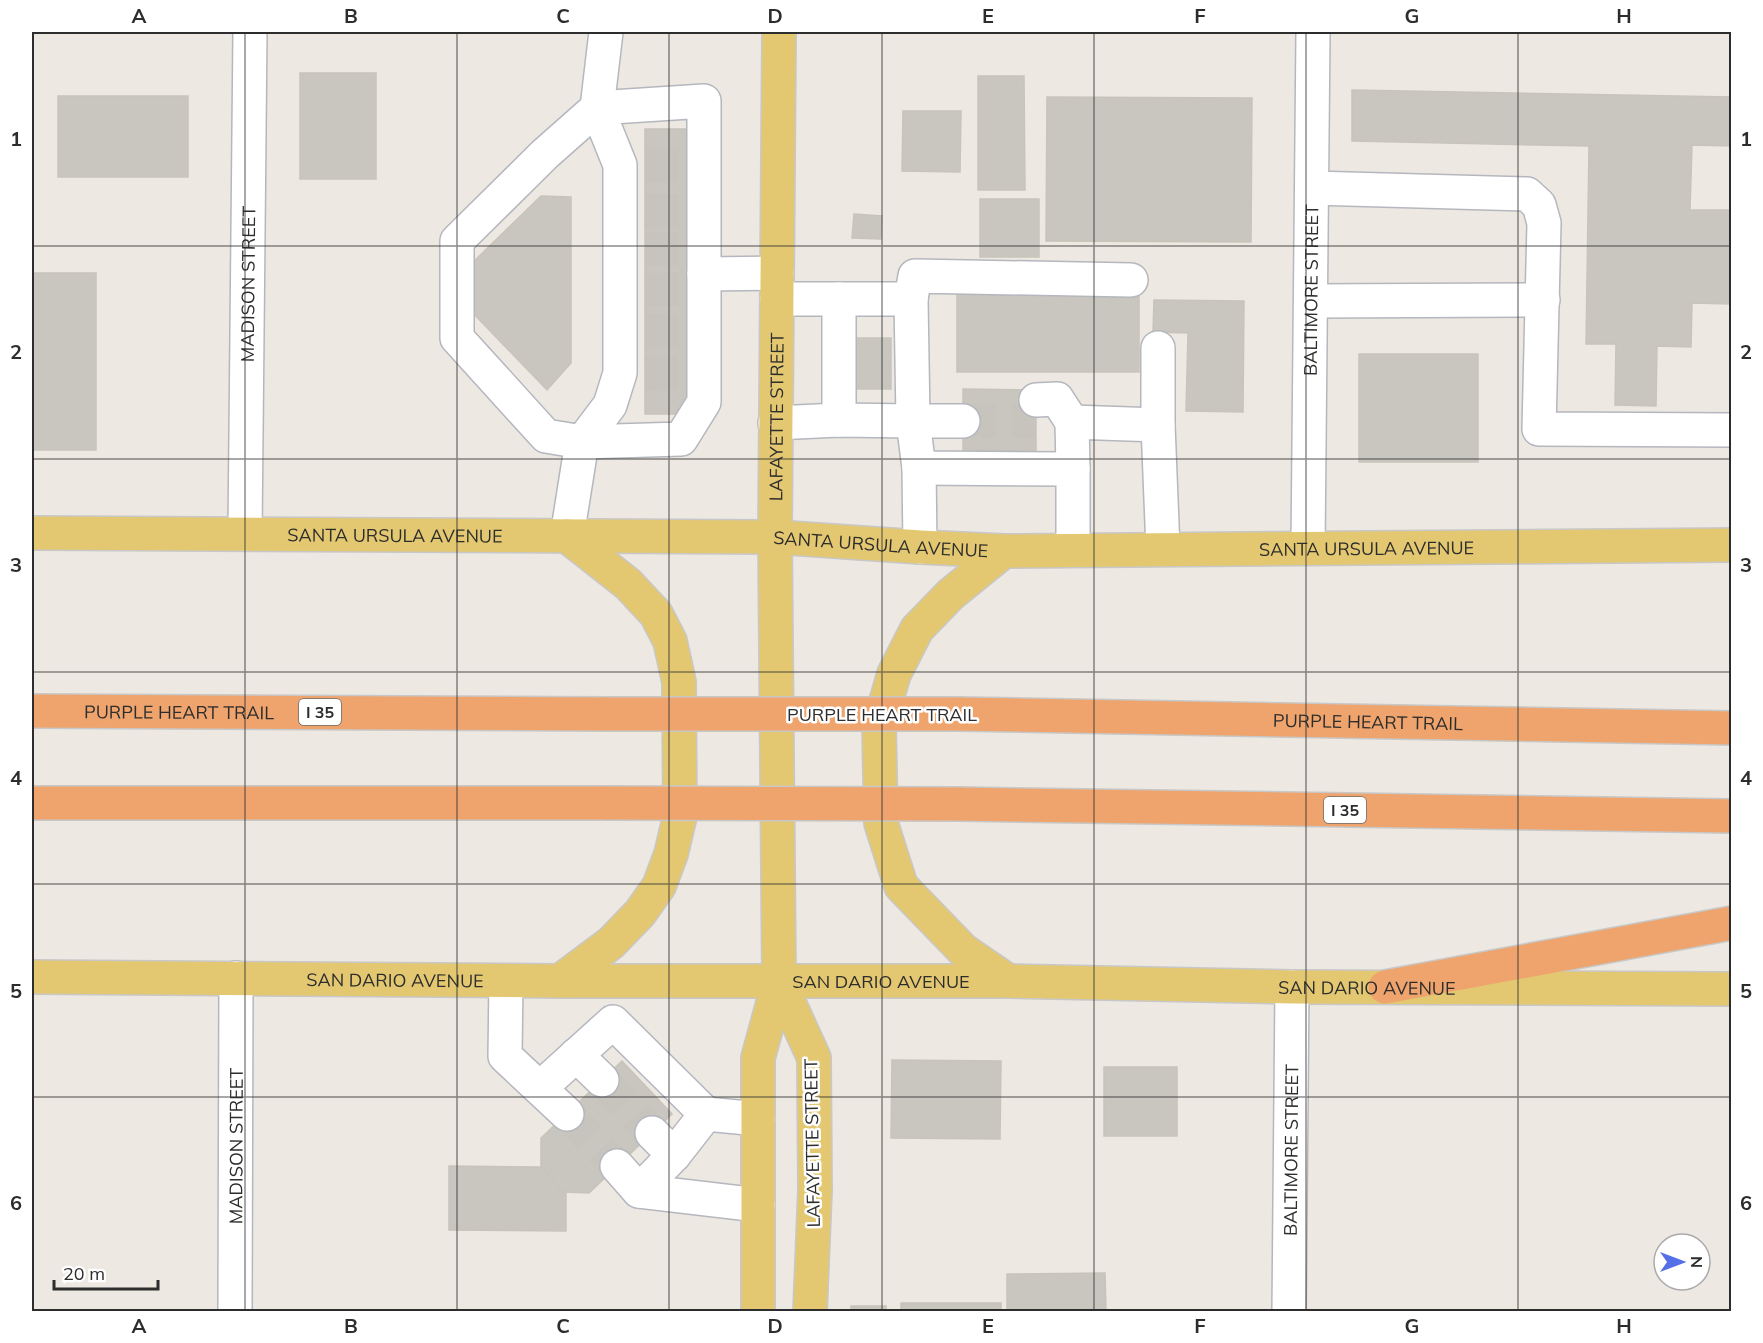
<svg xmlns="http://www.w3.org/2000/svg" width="1763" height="1343" viewBox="0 0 1763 1343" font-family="Mulish,sans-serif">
<rect width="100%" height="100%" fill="#ede8e1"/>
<!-- building -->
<g fill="#c9c6bf" stroke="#c8c4bb" stroke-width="1.5">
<rect x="300" y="73" width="76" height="106"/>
<polygon points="978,76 1024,76 1025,190 978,190"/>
<polygon points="1352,90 1732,97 1732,146 1692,145 1690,210 1732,210 1732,304 1692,303 1691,347 1657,346 1656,406 1615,405 1616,344 1586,344 1589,146 1352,141"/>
<rect x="58" y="96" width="130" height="81"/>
<polygon points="1047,97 1252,98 1251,242 1046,241"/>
<polygon points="903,111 961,111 960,172 902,171"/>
<rect x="645" y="129" width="49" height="285"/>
<polygon points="541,196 571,197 571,363 547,390 468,308 468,267"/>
<rect x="980" y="199" width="59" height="58"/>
<polygon points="854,214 882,216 881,239 852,238"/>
<rect x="32" y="273" width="64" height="177"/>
<rect x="957" y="293" width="182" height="79"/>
<polygon points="1154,300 1244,301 1243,412 1186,411 1188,333 1153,332"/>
<rect x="846" y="338" width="45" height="51"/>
<rect x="1359" y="354" width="119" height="108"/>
<polygon points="963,389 1036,390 1036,451 963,450"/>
<polygon points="892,1060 1001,1061 1000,1139 891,1138"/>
<polygon points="622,1061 672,1114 589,1193 563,1192 541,1167 541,1138"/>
<rect x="1104" y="1067" width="73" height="69"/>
<polygon points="449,1166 541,1167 563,1192 566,1193 566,1231 449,1230"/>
<polygon points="1105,1273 1106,1312 1007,1312 1007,1274"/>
<rect x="901" y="1303" width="100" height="9"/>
<rect x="851" y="1306" width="35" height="6"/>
</g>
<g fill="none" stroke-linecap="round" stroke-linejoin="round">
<!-- minor-tunnel -->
<g stroke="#c7c3bd" stroke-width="33" stroke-dasharray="33 16" stroke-linecap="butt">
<polyline points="645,165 694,165"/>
<polyline points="645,210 694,211"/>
<polyline points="645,249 694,249"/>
<polyline points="645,290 694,289"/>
<polyline points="645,331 694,331"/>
<polyline points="645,373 694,372"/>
<polyline points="963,421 1036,421"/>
<polyline points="602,1080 652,1133"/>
<polyline points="567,1114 617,1166"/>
</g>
<!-- minor casing -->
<g stroke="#b5b7bf" stroke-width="36">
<g id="minor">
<polygon points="704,101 704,402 681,439 582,442 546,436 457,338 457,241 545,154 597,108"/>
<polyline points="1312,188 1527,194 1539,205 1544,223 1539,429 1732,430"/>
<polyline points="704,274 777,273"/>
<polyline points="839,299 839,420"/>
<polyline points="911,299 915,276 1131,280"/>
<polyline points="1311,301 1543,300"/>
<polyline points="1158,348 1158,425"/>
<polyline points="1036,400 1057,399 1072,422"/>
<polyline points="963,421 913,421 919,468 1073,469 1073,549"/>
<polyline points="775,423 839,420 913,421 911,299 777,299"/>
<polyline points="919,468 920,547"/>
<polyline points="1073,469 1072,422 1158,425 1163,549"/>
<path id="s1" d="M245,534L250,32"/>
<polyline points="567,536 582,442 610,405 620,373 620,165 597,108 606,32"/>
<path id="s2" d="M1308,548L1313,32"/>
<polyline points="506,981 505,1056 567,1114"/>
<polyline points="576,1055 602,1080"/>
<polyline points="540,1088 613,1022 706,1114 674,1155 639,1191 617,1166"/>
<polyline points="706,1114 758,1119"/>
<polyline points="652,1133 674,1155"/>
<polyline points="639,1191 758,1205"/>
<path id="s3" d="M235,1312L236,978"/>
<path id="s4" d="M1289,1312L1292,987"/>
</g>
</g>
<!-- major casing -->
<g stroke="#c8c8c8" stroke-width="36">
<g id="major">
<path id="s5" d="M32,533L775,537L920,547L1004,551L1732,545"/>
<polyline points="1004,551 951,594 917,629 894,674 879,726 881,823 901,886 963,950 1008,981"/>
<path id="s6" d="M32,977L560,981H1008L1292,987L1732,989"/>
<polyline points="560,981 611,943 640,913 659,886 671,854 680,816 679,682 670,641 656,614 628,584 567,536"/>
<polyline points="779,981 814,1058 815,1190 810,1312"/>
<path id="s7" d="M758,1312V1058L779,981L775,537L779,32"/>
</g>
</g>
<!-- highway casing -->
<g stroke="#c8c8c8" stroke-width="36">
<g id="highway">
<path id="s8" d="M32,711L608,714"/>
<path id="s9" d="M958,714L1732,728"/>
<polyline points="32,803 608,803"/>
<polyline points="958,804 1732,816"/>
<polyline points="1385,987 1732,923"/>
</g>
</g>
<!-- minor -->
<use href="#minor" stroke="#fff" stroke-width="33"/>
<!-- major -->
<use href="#major" stroke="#e3c871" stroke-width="33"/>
<!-- highway -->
<use href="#highway" stroke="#eea46c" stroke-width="33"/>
<!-- highway-bridge casing -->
<g stroke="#c8c8c8" stroke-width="36" stroke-linecap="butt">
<g id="highway-bridge">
<polyline points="608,714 958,714"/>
<polyline points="608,803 958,804"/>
</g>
</g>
<!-- highway-bridge -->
<use href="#highway-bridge" stroke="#eea46c" stroke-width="33"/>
</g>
<!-- grid -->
<path fill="none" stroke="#2d2d2d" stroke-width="1.5" stroke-opacity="0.55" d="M245,32V1312M457,32V1312M669,32V1312M882,32V1312M1094,32V1312M1306,32V1312M1518,32V1312M32,246H1732M32,459H1732M32,672H1732M32,884H1732M32,1097H1732"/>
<g text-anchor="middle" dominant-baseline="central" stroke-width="5" stroke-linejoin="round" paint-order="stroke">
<!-- shield labels -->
<g fill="#fff" stroke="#6c6c6c" stroke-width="1.5">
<rect x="299" y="699" width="42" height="26" rx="4.5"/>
<rect x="1324" y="797" width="42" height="26" rx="4.5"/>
</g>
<g font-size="16" font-weight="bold" fill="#2d2d2d">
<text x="320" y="712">I 35</text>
<text x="1345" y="810">I 35</text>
</g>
<!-- street labels -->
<g font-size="18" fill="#2d2d2d" stroke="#fff">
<text stroke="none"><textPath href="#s1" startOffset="250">MADISON STREET</textPath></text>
<text stroke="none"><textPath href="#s2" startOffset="258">BALTIMORE STREET</textPath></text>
<text stroke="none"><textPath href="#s7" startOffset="898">LAFAYETTE STREET</textPath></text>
<text stroke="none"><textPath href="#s5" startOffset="363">SANTA URSULA AVENUE</textPath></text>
<text stroke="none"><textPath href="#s5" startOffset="849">SANTA URSULA AVENUE</textPath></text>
<text stroke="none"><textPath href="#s5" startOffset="1335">SANTA URSULA AVENUE</textPath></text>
<text stroke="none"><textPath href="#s8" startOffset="147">PURPLE HEART TRAIL</textPath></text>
<text x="882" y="714">PURPLE HEART TRAIL</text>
<text stroke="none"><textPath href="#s9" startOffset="410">PURPLE HEART TRAIL</textPath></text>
<text stroke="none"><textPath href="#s6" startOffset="363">SAN DARIO AVENUE</textPath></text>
<text stroke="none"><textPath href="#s6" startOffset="849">SAN DARIO AVENUE</textPath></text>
<text stroke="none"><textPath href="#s6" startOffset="1335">SAN DARIO AVENUE</textPath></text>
<text transform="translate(812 1143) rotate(-91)">LAFAYETTE STREET</text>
<text stroke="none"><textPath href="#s3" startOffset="166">MADISON STREET</textPath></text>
<text stroke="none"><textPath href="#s4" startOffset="162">BALTIMORE STREET</textPath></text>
</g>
</g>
<!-- border -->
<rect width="1763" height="1343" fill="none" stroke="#ffffff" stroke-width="66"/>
<!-- north arrow -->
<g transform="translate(1682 1262) rotate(90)"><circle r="28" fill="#ffffff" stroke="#ababab" stroke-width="1.5"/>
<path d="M0-4.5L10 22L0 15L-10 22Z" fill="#546fe7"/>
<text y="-9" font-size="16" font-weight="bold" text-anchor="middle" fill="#2d2d2d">N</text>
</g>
<!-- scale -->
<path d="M54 1280v9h104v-9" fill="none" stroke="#2d2d2d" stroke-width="3"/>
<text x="63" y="1280" font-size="18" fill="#2d2d2d" stroke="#ffffff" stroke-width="4.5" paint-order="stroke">20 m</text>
<rect x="33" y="33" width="1697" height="1277" fill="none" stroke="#2d2d2d" stroke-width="2"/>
<g font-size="20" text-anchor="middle" font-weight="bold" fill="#2d2d2d">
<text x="139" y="23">A</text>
<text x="351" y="23">B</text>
<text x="563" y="23">C</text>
<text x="775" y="23">D</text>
<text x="988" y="23">E</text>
<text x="1200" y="23">F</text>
<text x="1412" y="23">G</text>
<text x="1624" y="23">H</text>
<text x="16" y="146">1</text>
<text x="1746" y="146">1</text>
<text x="16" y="359">2</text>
<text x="1746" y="359">2</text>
<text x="16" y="572">3</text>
<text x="1746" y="572">3</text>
<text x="16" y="785">4</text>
<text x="1746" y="785">4</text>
<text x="16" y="998">5</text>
<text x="1746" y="998">5</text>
<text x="16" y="1210">6</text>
<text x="1746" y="1210">6</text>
<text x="139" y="1333">A</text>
<text x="351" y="1333">B</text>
<text x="563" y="1333">C</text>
<text x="775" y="1333">D</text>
<text x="988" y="1333">E</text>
<text x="1200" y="1333">F</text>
<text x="1412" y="1333">G</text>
<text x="1624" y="1333">H</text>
</g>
</svg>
